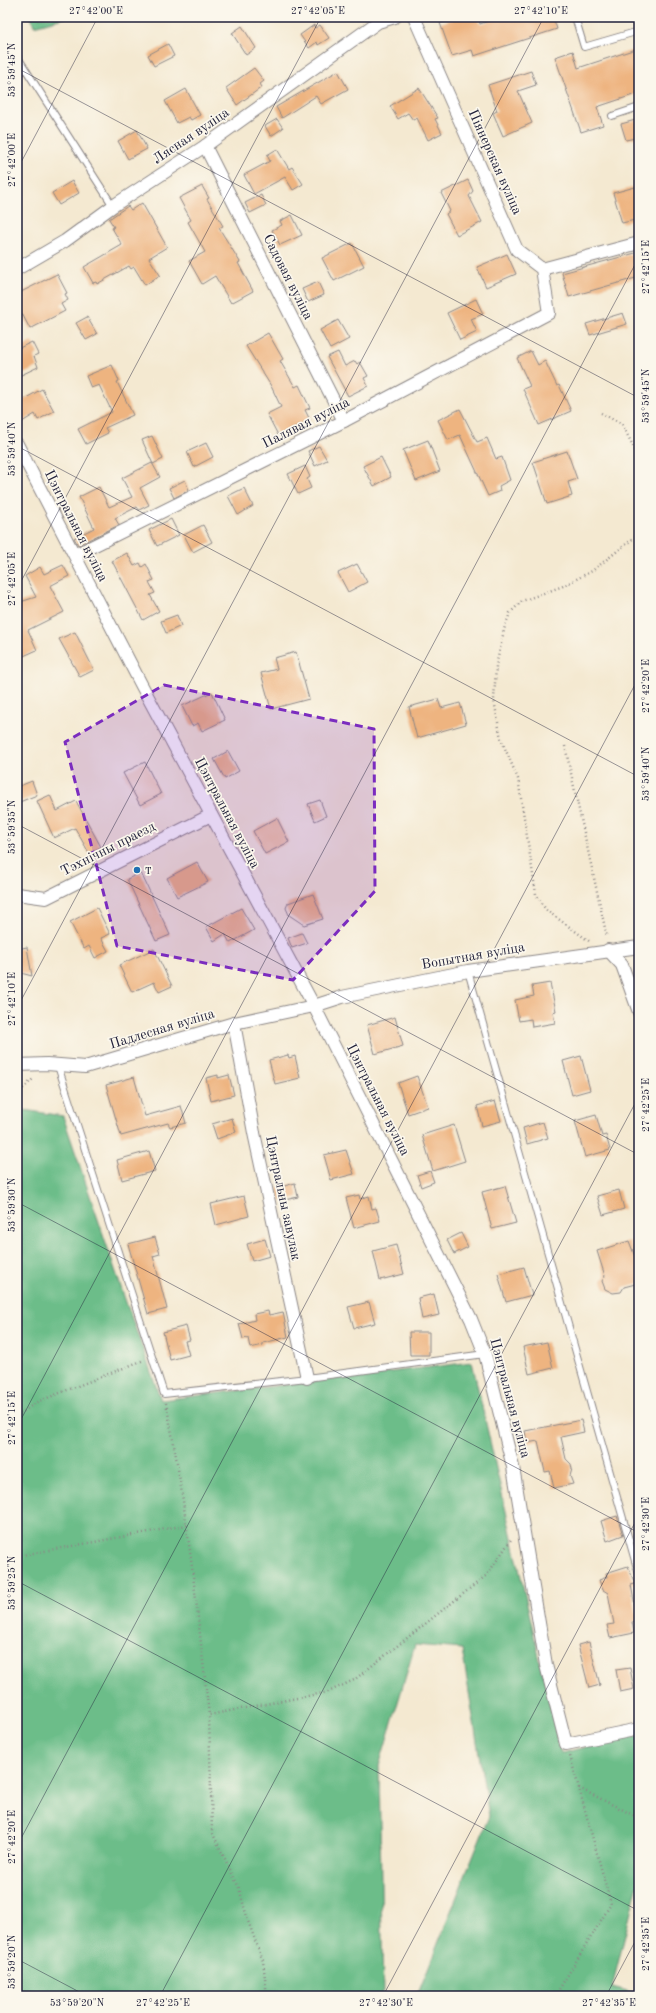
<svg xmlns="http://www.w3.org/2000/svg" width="656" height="2013" viewBox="0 0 656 2013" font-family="'Old Standard TT',serif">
<rect width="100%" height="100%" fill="#fbf7ec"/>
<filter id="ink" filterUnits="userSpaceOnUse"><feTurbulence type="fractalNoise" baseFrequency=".025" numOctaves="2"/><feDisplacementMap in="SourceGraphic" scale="8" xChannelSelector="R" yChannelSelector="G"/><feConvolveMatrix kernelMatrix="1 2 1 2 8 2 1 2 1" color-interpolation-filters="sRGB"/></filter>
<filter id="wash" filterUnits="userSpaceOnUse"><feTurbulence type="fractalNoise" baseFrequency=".012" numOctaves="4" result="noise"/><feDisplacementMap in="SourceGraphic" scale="16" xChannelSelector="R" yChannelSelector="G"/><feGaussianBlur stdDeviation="0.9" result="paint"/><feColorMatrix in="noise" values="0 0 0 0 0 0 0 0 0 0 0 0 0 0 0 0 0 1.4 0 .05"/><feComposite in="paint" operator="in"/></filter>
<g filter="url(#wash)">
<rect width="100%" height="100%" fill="#f4e9d1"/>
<!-- forest -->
<g fill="#6cbd89" stroke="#477062">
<polygon points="31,17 67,17 34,26"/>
<polygon points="17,1105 24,1110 63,1116 127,1305 161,1400 472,1362 561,1753 639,1735 639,1880 612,1987 639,1994 639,1996 417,1996 489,1816 462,1649 415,1645 379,1766 383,1996 17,1996"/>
</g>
<g id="blocks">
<!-- building -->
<g fill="#eeb480">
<polygon points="460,17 478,17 480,24 500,17 553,17 557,29 474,56 472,50 452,56 440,23"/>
<polygon points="314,25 315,28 320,25 329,38 318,45 317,42 309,48 300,35"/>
<polygon points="242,26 256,48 246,55 232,33"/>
<polygon points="168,44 174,56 154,66 148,55"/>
<polygon points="639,48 639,93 597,107 603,125 581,132 555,57 573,51 578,68"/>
<polygon points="254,68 264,81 260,84 262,87 237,105 226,88"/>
<polygon points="338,71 348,89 321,104 316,96 282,118 276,107"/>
<polygon points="531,71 536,85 518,91 532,123 503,136 493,113 497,111 488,85"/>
<polygon points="419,88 438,118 435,119 442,133 428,140 417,118 413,120 408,113 398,119 390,106"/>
<polygon points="186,89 200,115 191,120 189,117 177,123 165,101"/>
<polygon points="277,119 283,128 271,136 265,126"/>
<polygon points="639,119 639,137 626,140 621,124"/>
<polygon points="137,130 147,149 128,159 118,141"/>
<polygon points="277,149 289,169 292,167 303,184 293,190 285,177 254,194 244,175 270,161 267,155"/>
<polygon points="468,180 473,191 469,196 482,222 457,235 446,214 450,211 441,193"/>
<polygon points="72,181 79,193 59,205 52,193"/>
<polygon points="202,186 209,198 207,199 223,226 219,228 240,262 238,263 253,291 231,303 215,276 202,284 189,261 205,252 188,222 191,220 179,198"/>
<polygon points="639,186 639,219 622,223 613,193"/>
<polygon points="261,195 266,205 250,213 245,203"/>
<polygon points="142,203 167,247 149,258 160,275 145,285 134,267 131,269 129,266 97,284 96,282 93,283 84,267 122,245 112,228 114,227 109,219 128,206 131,210"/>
<polygon points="292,215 302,235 280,245 272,230 282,225 280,221"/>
<polygon points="352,243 364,266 334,281 322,258"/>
<polygon points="639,252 639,277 569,297 562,273"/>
<polygon points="507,254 516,274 486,287 477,267"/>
<polygon points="57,274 67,293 65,294 68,300 61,304 65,311 30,329 17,304 17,294"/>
<polygon points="318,282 324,295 308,302 302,289"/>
<polygon points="476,299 483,314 471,319 477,332 460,340 447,313"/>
<polygon points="623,313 627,324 590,335 586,324"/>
<polygon points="87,317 97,334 86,340 76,323"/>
<polygon points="338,320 349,339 330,349 320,330"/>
<polygon points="268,333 283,359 280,361 295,387 299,385 310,408 305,410 310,420 278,435 267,414 281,407 271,386 246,346"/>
<polygon points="32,342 38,354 34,356 38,367 17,377 17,349"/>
<polygon points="531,351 538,365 545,361 557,386 559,385 571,411 539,425 523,389 530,386 517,358"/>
<polygon points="338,352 345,366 355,361 357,364 360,362 368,376 364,378 368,386 348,396 327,357"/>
<polygon points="112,365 119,381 117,382 133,415 105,428 108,433 86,444 78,429 112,412 99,385 91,388 86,376"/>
<polygon points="42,389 54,411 38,420 35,414 22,422 17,413 17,403"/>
<polygon points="460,409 477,442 487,438 496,459 502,457 510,480 499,486 500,491 488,496 460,435 448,440 438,420"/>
<polygon points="152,436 163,459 153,464 142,440"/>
<polygon points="428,440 440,471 416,481 403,450"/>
<polygon points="206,443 213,457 194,467 187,452"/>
<polygon points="319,446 327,460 315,466 308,451"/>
<polygon points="567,451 577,479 568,482 572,496 547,504 533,462"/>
<polygon points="381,457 391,477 374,486 363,466"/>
<polygon points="152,463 160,477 140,488 149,505 139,510 137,507 115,518 119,525 78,545 74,538 94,528 79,497 99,487 109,507 132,497 122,478"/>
<polygon points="305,466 310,477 307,479 311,488 298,494 288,474"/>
<polygon points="185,480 189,490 174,498 169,488"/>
<polygon points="244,488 253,506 238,515 228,496"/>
<polygon points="171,519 179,535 157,546 149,530"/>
<polygon points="203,525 212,542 193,552 184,535"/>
<polygon points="127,553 134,566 140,563 142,567 146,564 154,580 149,582 155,593 150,595 159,611 143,620 112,561"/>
<polygon points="357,564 367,582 348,592 338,573"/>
<polygon points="63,565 69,576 50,586 64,612 28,630 37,650 17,659 17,640 20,638 18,634 17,635 17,603 36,597 25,576 40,567 44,574"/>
<polygon points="177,615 181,626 166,633 161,621"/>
<polygon points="75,632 94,670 80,677 59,639"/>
<polygon points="296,652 309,699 271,709 261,673 277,669 274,658"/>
<polygon points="212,692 225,720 202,731 198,723 192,726 182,706"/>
<polygon points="438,699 441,708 460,703 466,724 417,738 409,707"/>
<polygon points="228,751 239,771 225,779 214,759"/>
<polygon points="145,762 161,794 140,805 123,773"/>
<polygon points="32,781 37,795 17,803 17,787"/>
<polygon points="50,795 57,811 76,801 101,847 89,853 75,828 54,838 37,801"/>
<polygon points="320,800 326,816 315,821 308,804"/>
<polygon points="277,818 289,842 265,854 253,831"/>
<polygon points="197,862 208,882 177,897 167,878"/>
<polygon points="141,873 170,935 156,941 127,879"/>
<polygon points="313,894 323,919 304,925 289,915 286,908 288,903"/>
<polygon points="97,908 110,934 101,938 108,951 95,958 89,946 84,949 70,922"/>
<polygon points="241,908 254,930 230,943 225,934 214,941 206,927"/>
<polygon points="302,933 307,943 292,948 288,938"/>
<polygon points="27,947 32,976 17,972 17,949"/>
<polygon points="154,949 172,986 159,992 154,982 132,992 119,965"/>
<polygon points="550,983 556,1011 553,1012 555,1023 532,1027 531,1019 519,1021 515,1000 534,996 532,986"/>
<polygon points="395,1017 403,1046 375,1054 367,1025"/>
<polygon points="288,1055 289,1058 295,1056 300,1078 275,1084 269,1060"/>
<polygon points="581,1056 590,1090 572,1095 563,1061"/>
<polygon points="218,1075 218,1078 229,1075 234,1095 211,1101 206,1078"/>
<polygon points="417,1076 428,1107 408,1114 398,1083"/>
<polygon points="134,1077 145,1116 181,1106 186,1123 170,1127 168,1123 121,1136 106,1085"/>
<polygon points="495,1101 501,1121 482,1126 477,1106"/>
<polygon points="596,1115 602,1136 606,1135 610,1150 585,1157 575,1121"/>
<polygon points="232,1118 236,1132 217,1139 212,1124"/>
<polygon points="543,1122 548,1138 527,1144 523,1128"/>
<polygon points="454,1125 465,1161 433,1171 422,1135"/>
<polygon points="346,1150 354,1174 331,1180 324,1155"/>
<polygon points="149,1151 155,1171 122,1180 117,1160"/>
<polygon points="430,1171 434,1182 421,1187 417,1175"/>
<polygon points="295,1183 298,1197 280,1201 277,1188"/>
<polygon points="505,1186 516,1223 492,1229 482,1192"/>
<polygon points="619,1190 624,1209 603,1215 597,1196"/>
<polygon points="359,1195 360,1199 369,1196 372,1209 376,1208 380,1221 354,1228 346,1198"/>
<polygon points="244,1196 249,1216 216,1225 211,1204"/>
<polygon points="461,1233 468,1247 454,1254 447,1240"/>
<polygon points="155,1237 160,1254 153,1256 167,1309 148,1314 128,1244"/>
<polygon points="265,1239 270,1256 252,1261 247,1244"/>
<polygon points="629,1241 639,1267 639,1283 624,1287 621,1292 613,1293 605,1289 602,1281 605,1276 597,1251"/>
<polygon points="396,1245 404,1274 380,1280 373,1251"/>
<polygon points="524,1267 532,1295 506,1302 498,1274"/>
<polygon points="434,1294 439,1315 422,1319 418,1298"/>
<polygon points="369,1302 375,1323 354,1328 348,1307"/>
<polygon points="268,1311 269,1315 283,1312 288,1337 263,1343 263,1345 250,1348 248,1338 243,1339 239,1324 255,1320 254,1314"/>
<polygon points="186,1326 190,1340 185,1341 189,1355 170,1360 163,1332"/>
<polygon points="409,1332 429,1332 429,1355 410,1355"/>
<polygon points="547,1342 553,1368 529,1374 523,1347"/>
<polygon points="581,1420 584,1432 561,1437 566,1459 571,1464 572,1469 570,1476 573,1484 554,1488 550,1471 545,1472 538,1441 527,1443 525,1431"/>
<polygon points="617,1516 623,1535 607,1541 601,1521"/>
<polygon points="628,1566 635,1584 631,1585 638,1621 632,1622 634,1633 610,1638 607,1625 614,1624 608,1593 603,1590 599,1580 607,1577 606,1573"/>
<polygon points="589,1642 600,1685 589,1688 578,1645"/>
<polygon points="630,1668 634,1689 620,1692 616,1670"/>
</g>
</g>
</g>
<g filter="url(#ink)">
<use href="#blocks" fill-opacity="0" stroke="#8b8686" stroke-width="1"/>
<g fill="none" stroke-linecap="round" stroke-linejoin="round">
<!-- lane casing -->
<g stroke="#8b8686" stroke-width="8">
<g id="lane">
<polyline points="575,17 584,47 639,31"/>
<polyline points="17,56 113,206"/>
<polyline points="612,116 639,107"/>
<polyline points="468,971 639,1575"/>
<polyline points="58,1066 164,1394 307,1378 485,1354"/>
</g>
</g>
<!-- street casing -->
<g stroke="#8b8686" stroke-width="14">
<g id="street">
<polyline points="205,146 344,421"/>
<polyline points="17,269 65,241 113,206 205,146 378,22 395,17"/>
<polyline points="542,269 639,243"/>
<polyline points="17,444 142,686 314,1006 471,1319 485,1354 513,1467 546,1665 566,1744 639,1729"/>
<polyline points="75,555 344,421 549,313 542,269 517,250 414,17"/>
<polyline points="17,894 46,898 211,815"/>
<polyline points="608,950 622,965 639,1012"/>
<polyline points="234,1023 254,1133 307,1378"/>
<polyline points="17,1065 47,1064 85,1067 234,1023 314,1006 342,997 468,971 639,947"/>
</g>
</g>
<!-- path -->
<g stroke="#8b8686" stroke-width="2.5" stroke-dasharray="1 3" stroke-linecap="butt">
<polyline points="601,413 622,424 639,458"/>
<polyline points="635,642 639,645"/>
<polyline points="565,746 607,937"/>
<polyline points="589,941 546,910 536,894 518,779 501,739 494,700 496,666 505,626 510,613 522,601 563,586 592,571 639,534"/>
<polyline points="17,1094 34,1078"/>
<path d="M166,1403C187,1506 197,1610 209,1715"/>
<polyline points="17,1416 37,1402 144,1360"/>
<polyline points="17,1556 187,1525"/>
<polyline points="579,1788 639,1818"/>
<polyline points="267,1996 263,1961 248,1921 239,1888 212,1832 209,1715 328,1692 354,1680 487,1575 512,1538"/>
<polyline points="555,1996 611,1904 570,1756"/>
</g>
<!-- lane -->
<use href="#lane" stroke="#fff" stroke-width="6"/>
<!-- street -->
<use href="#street" stroke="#fff" stroke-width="12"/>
</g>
</g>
<!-- marked area -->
<path fill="#7b2cbf" fill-opacity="0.2" stroke="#7b2cbf" stroke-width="3" stroke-dasharray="8 5" stroke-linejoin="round" d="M164,685L374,729L375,891L293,980L117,946L65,742Z"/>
<!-- ticks -->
<path fill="none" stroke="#22223b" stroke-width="1" stroke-opacity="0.45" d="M633,17L639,20M17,68L639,398M17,170L98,17M17,446L639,777M17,589L321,17M17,824L639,1155M17,1008L544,17M17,1202L639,1533M17,1427L639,257M17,1581L639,1911M17,1846L639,677M17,1959L87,1996M160,1996L639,1096M383,1996L639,1515M606,1996L639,1934"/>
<!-- markers -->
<circle fill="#1f6fb2" stroke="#fbf7ec" stroke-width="1.5" cx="137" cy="870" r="4"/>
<g text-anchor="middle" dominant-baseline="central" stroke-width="3.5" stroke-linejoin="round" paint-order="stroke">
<!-- street labels -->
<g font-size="14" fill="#22223b" stroke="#fbf7ec">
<text transform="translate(191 136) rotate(-34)">Лясная вуліца</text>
<text transform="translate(495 162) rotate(66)">Піянерская вуліца</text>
<text transform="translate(288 277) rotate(63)">Садовая вуліца</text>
<text transform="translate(306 423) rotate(-27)">Палявая вуліца</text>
<text transform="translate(76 526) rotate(63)">Цэнтральная вуліца</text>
<text transform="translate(227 813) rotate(62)">Цэнтральная вуліца</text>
<text transform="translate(108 849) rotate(-27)">Тэхнічны праезд</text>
<text transform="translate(473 956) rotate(-10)">Вопытная вуліца</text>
<text transform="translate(162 1029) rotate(-17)">Падлесная вуліца</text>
<text transform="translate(378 1100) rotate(63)">Цэнтральная вуліца</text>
<text transform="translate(283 1198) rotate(78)">Цэнтральны завулак</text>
<text transform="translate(510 1398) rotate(75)">Цэнтральная вуліца</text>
</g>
<!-- poi labels -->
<g font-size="14" fill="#22223b" stroke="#fbf7ec" text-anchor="start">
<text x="145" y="870">т</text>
</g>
</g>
<!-- margin -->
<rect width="656" height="2013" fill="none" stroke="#fbf7ec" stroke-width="44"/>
<rect x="22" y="22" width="612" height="1969" fill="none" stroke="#22223b" stroke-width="1.5"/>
<g font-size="10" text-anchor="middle" fill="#22223b">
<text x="96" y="14">27°42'00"E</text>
<text x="318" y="14">27°42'05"E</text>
<text x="541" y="14">27°42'10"E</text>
<text transform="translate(11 70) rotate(-90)" y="4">53°59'45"N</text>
<text transform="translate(11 160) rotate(-90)" y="4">27°42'00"E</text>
<text transform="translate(645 267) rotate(-90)" y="4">27°42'15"E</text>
<text transform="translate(645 396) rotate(-90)" y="4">53°59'45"N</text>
<text transform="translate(11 449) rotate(-90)" y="4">53°59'40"N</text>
<text transform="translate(11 579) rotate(-90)" y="4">27°42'05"E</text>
<text transform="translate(645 686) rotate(-90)" y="4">27°42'20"E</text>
<text transform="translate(645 774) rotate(-90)" y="4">53°59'40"N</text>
<text transform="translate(11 827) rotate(-90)" y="4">53°59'35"N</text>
<text transform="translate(11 999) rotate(-90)" y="4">27°42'10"E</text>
<text transform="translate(645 1105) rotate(-90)" y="4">27°42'25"E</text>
<text transform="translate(11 1205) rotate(-90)" y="4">53°59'30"N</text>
<text transform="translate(11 1418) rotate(-90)" y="4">27°42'15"E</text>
<text transform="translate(645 1524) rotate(-90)" y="4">27°42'30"E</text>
<text transform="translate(11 1583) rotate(-90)" y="4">53°59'25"N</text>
<text transform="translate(11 1837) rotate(-90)" y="4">27°42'20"E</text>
<text transform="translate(645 1944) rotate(-90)" y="4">27°42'35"E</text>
<text transform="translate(11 1962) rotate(-90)" y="4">53°59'20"N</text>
<text x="77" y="2006">53°59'20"N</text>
<text x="163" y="2006">27°42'25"E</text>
<text x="386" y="2006">27°42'30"E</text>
<text x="609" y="2006">27°42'35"E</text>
</g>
</svg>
